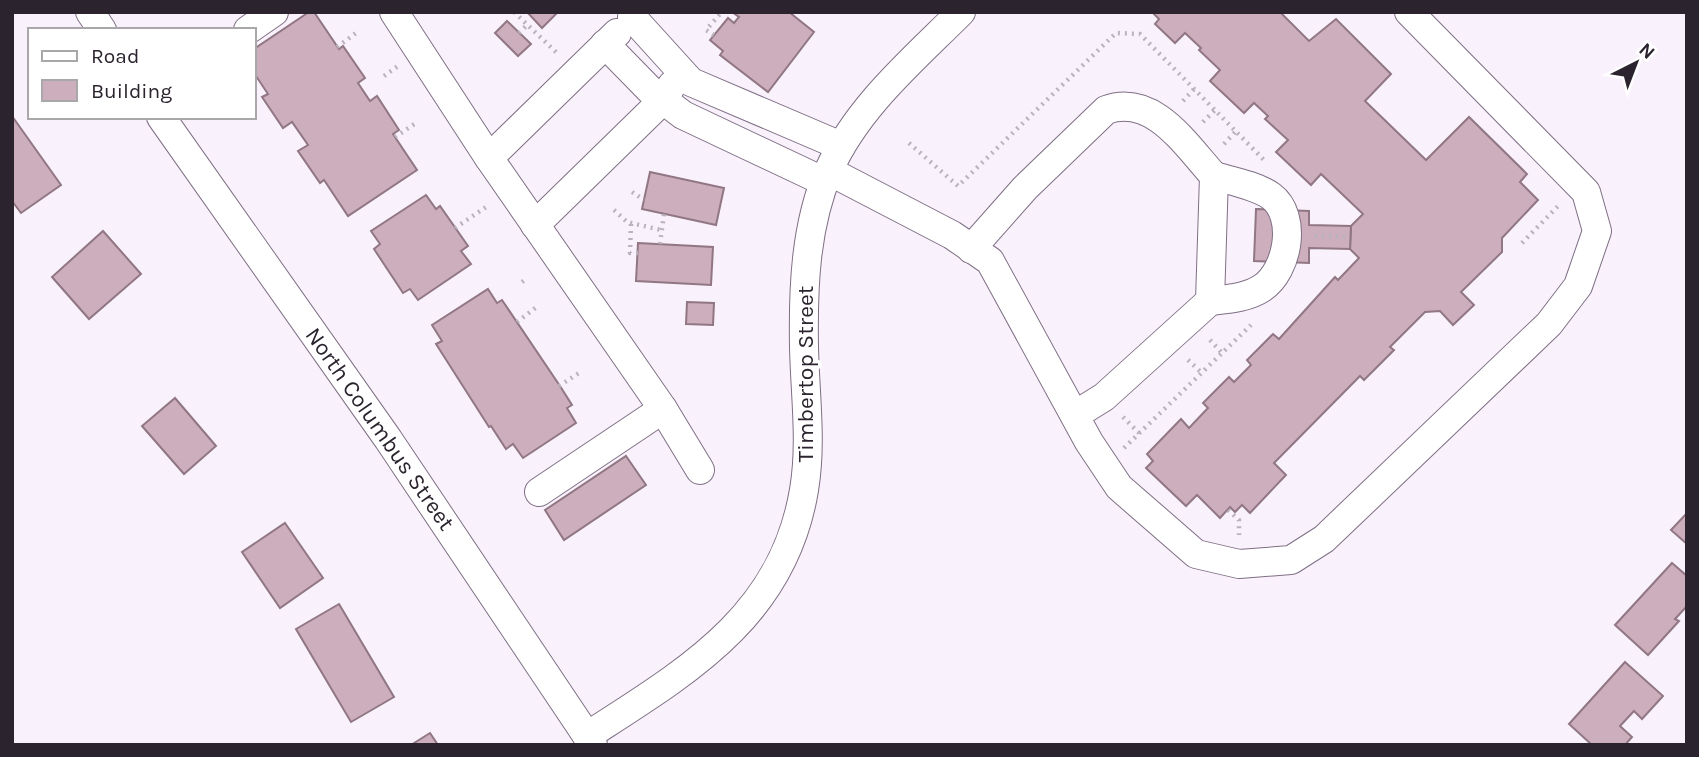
<svg xmlns="http://www.w3.org/2000/svg" width="1699" height="757" viewBox="0 0 1699 757" font-family="Karla,sans-serif">
<rect width="100%" height="100%" fill="#f9f2fc"/>
<!-- building -->
<g fill="#ccaebc" stroke="#917683" stroke-width="2">
<polygon points="309,12 314,12 339,49 343,46 365,78 358,83 370,101 377,96 399,130 393,134 417,170 348,216 324,180 320,183 298,151 308,145 292,122 283,128 262,97 268,94 254,73 254,49"/>
<polygon points="527,12 558,12 542,28"/>
<polygon points="732,12 789,12 814,32 768,92 720,55 723,51 710,40 728,18 734,23 739,17"/>
<polygon points="1152,12 1280,12 1309,41 1336,19 1391,74 1365,101 1426,160 1469,117 1527,174 1520,182 1538,200 1502,238 1502,252 1461,292 1474,305 1453,325 1440,311 1425,312 1390,347 1394,350 1364,380 1360,376 1274,463 1286,475 1250,513 1242,505 1235,512 1230,507 1220,518 1197,495 1186,506 1146,468 1153,461 1147,454 1181,419 1189,428 1208,408 1203,403 1229,377 1234,382 1251,365 1247,360 1273,334 1279,339 1335,277 1338,280 1359,258 1350,249 1351,226 1363,214 1321,174 1311,185 1276,152 1288,140 1265,119 1268,116 1254,103 1244,113 1210,81 1220,70 1199,50 1201,48 1185,33 1175,43 1155,24 1159,19"/>
<polygon points="507,21 531,44 518,56 495,33"/>
<polygon points="12,116 61,185 21,213 12,201"/>
<polygon points="650,172 724,188 716,225 642,209"/>
<polygon points="426,195 436,209 440,206 468,246 461,251 471,264 418,300 410,289 403,293 374,249 380,244 371,231"/>
<polygon points="1256,209 1309,211 1309,225 1351,226 1350,249 1309,248 1309,263 1254,261"/>
<polygon points="103,231 141,274 89,319 52,277"/>
<polygon points="638,243 713,247 711,285 636,281"/>
<polygon points="488,289 497,303 502,300 560,386 572,405 567,408 576,423 523,458 513,444 506,449 491,426 489,427 436,344 442,341 432,325"/>
<polygon points="687,302 714,303 713,325 686,324"/>
<polygon points="175,398 216,446 184,474 142,426"/>
<polygon points="626,456 646,485 564,540 545,510"/>
<polygon points="1687,513 1687,544 1671,530"/>
<polygon points="285,523 323,578 280,608 242,552"/>
<polygon points="1672,563 1687,576 1687,606 1675,619 1679,621 1648,655 1615,625"/>
<polygon points="339,604 394,697 351,722 296,629"/>
<polygon points="1625,662 1663,696 1642,719 1634,711 1620,726 1632,737 1625,745 1592,745 1569,724"/>
<polygon points="430,733 438,745 411,745"/>
</g>
<g fill="none" stroke-linecap="round" stroke-linejoin="round">
<!-- minor casing -->
<g stroke="#7f6f85" stroke-width="30">
<g id="minor">
<polyline points="90,12 102,30"/>
<polyline points="394,12 489,158 663,409 700,470"/>
<polyline points="632,17 691,82 841,146"/>
<polyline points="248,30 274,12"/>
<polyline points="605,44 650,90 683,115 825,182"/>
<polyline points="161,117 388,439 593,745"/>
<polyline points="489,158 617,33"/>
<polyline points="829,171 952,235 990,261 1089,442 1119,487 1196,554 1239,564 1291,560 1324,539 1549,324 1578,286 1597,231 1586,192 1409,12"/>
<polyline points="535,225 663,100 672,85"/>
<path d="M971,249L1025,188L1106,110C1153,93 1185,144 1214,176L1210,301L1104,397L1075,415"/>
<path d="M1210,301C1227,299 1247,298 1262,288C1288,271 1298,216 1271,196C1255,185 1231,181 1214,176"/>
<polyline points="539,492 663,409"/>
<path d="M587,736C686,672 783,617 804,490C812,443 805,395 804,347C803,288 805,226 829,170C857,107 913,60 961,12"/>
</g>
</g>
<!-- path -->
<g stroke="#bab3bd" stroke-width="4.5" stroke-dasharray="2 5" stroke-linecap="butt">
<polyline points="514,12 558,54"/>
<polyline points="519,33 527,25"/>
<polyline points="714,35 706,30 722,12"/>
<polyline points="337,47 356,33"/>
<polyline points="384,76 398,66"/>
<polyline points="1183,101 1194,89"/>
<polyline points="1203,122 1215,110"/>
<polyline points="395,137 416,123"/>
<polyline points="909,143 958,186 1116,33 1140,34 1264,160"/>
<polyline points="1224,144 1236,131"/>
<polyline points="632,192 644,200"/>
<polyline points="614,210 627,222 661,230"/>
<polyline points="631,224 630,253 638,253"/>
<polyline points="455,228 489,205"/>
<polyline points="1315,236 1350,237"/>
<polyline points="1522,243 1560,204"/>
<polyline points="660,244 664,214"/>
<polyline points="522,282 526,279"/>
<polyline points="517,322 538,306"/>
<polyline points="1210,340 1222,353"/>
<polyline points="1188,360 1202,373"/>
<polyline points="559,386 582,371"/>
<polyline points="1123,417 1140,434"/>
<polyline points="1124,448 1251,325"/>
<polyline points="1228,510 1239,520 1239,535"/>
</g>
<!-- minor -->
<use href="#minor" stroke="#fff" stroke-width="28"/>
</g>
<g text-anchor="middle" dominant-baseline="central" stroke-width="7" stroke-linejoin="round" paint-order="stroke">
<!-- street labels -->
<g font-size="23" fill="#2b242e" stroke="#fff">
<text transform="translate(805 374) rotate(-90)">Timbertop Street</text>
<text transform="translate(380 429) rotate(55)">North Columbus Street</text>
</g>
</g>
<!-- border -->
<rect width="1699" height="757" fill="none" stroke="#2b242e" stroke-width="28"/>
<!-- legend -->
<rect x="28" y="28" width="228" height="91" fill="#ffffff" stroke="#aaa7ab" stroke-width="2"/>
<rect x="42" y="51" width="35" height="10" fill="#ffffff" stroke="#aaa7ab" stroke-width="2"/>
<text x="91" y="63" font-size="21" fill="#2b242e">Road</text>
<rect x="42" y="80" width="35" height="21" fill="#ccaebc" stroke="#aaa7ab" stroke-width="2"/>
<text x="91" y="98" font-size="21" fill="#2b242e">Building</text>
<!-- north arrow -->
<g transform="translate(1636 63) rotate(42)" stroke="#ffffff" stroke-width="5" paint-order="stroke">
<path d="M0-5L12 26L0 18L-12 26Z" fill="#2b242e"/>
<text y="-10" font-size="19" font-weight="bold" text-anchor="middle" fill="#2b242e">N</text>
</g>
</svg>
